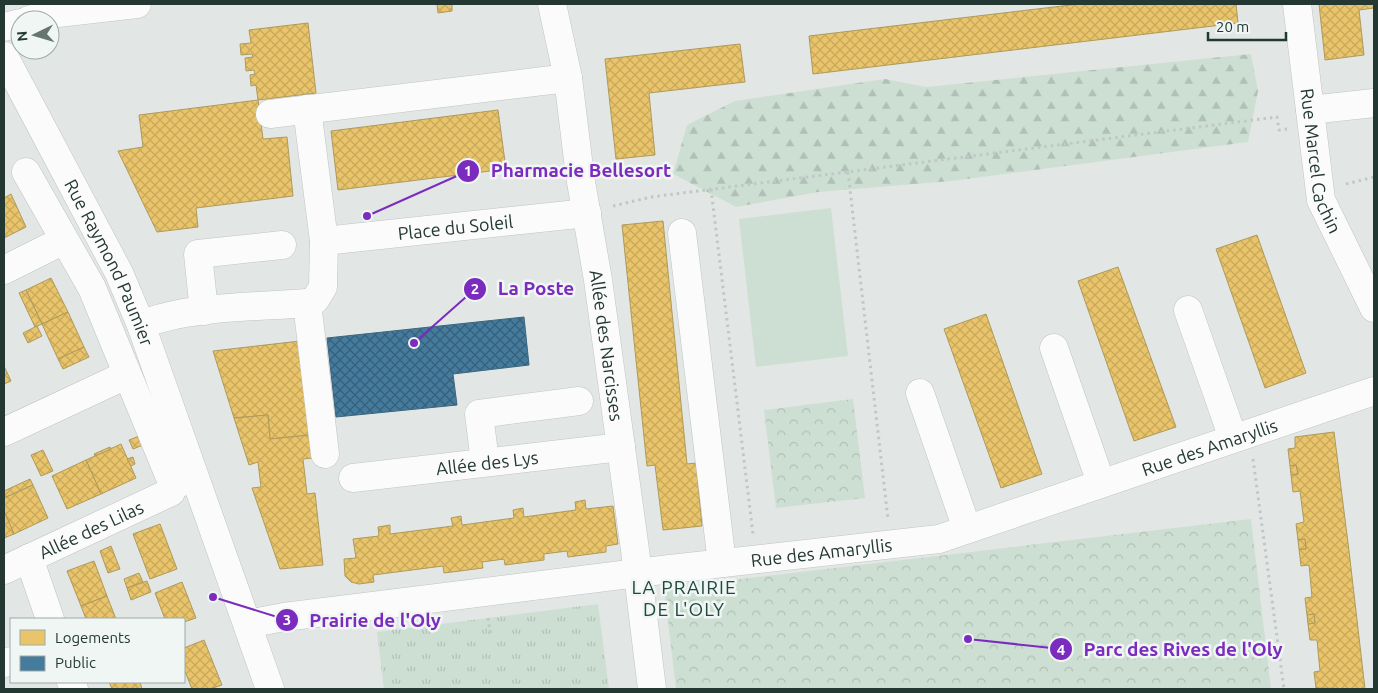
<svg xmlns="http://www.w3.org/2000/svg" width="1378" height="693" viewBox="0 0 1378 693" font-family="Ubuntu,sans-serif">
<defs>
<pattern id="grass-tufts" width="24" height="20" patternUnits="userSpaceOnUse" patternTransform="scale(1.25)"><rect width="24" height="20" fill="#cddfd3"/><path d="M3 7l-1-3M5 7V3M7 7l1-3M15 17l-1-3M17 17v-4M19 17l1-3" fill="none" stroke="#b0c0b6"/></pattern>
<pattern id="forest-firs" width="22" height="20" patternUnits="userSpaceOnUse" patternTransform="scale(1.25)"><rect width="22" height="20" fill="#cddfd3"/><path d="M5 1l3.5 6h-7zM16 11l3.5 6h-7z" fill="#b0c0b6"/></pattern>
<pattern id="park-crowns" width="20" height="18" patternUnits="userSpaceOnUse" patternTransform="scale(1.25)"><rect width="20" height="18" fill="#cddfd3"/><path d="M2 6a3 3 0 1 1 6 0M12 15a3 3 0 1 1 6 0" fill="none" stroke="#b0c0b6"/></pattern>
<pattern id="homes-cross-hatch" width="8" height="8" patternUnits="userSpaceOnUse" patternTransform="scale(1.25)"><rect width="8" height="8" fill="#e9c46a"/><path d="M0 0l8 8M0 8l8-8" fill="none" stroke="#c8a95c"/></pattern>
<pattern id="public-cross-hatch" width="8" height="8" patternUnits="userSpaceOnUse" patternTransform="scale(1.25)"><rect width="8" height="8" fill="#457b9d"/><path d="M0 0l8 8M0 8l8-8" fill="none" stroke="#36607a"/></pattern>
</defs>
<rect width="100%" height="100%" fill="#e2e7e5"/>
<!-- grass -->
<polygon fill="url(#grass-tufts)" points="598,604 609,689 384,689 377,632"/>
<!-- forest -->
<polygon fill="url(#forest-firs)" points="1251,54 1258,91 1248,142 952,181 818,192 736,207 673,174 687,125 735,101 885,79 926,87"/>
<!-- park -->
<g fill="url(#park-crowns)">
<polygon points="853,399 865,498 776,508 764,410"/>
<polygon points="1251,519 1271,689 676,689 664,588"/>
</g>
<!-- pitch -->
<polygon fill="#cddfd3" points="831,208 848,356 756,367 739,219"/>
<!-- homes -->
<g fill="url(#homes-cross-hatch)" stroke="#ae9a5a">
<polygon points="437,4 452,4 452,11 438,13"/>
<polygon points="1079,4 1236,4 1238,23 813,74 809,36"/>
<polygon points="1319,4 1374,4 1374,8 1359,10 1364,55 1325,60"/>
<polygon points="308,23 316,93 258,100 256,85 251,86 250,75 255,74 254,70 246,71 245,58 253,57 252,54 241,55 240,44 251,43 249,30"/>
<polygon points="740,44 745,82 649,93 655,155 616,159 605,59"/>
<polygon points="258,100 263,139 287,137 293,196 196,208 198,227 157,232 118,151 143,147 139,115"/>
<polygon points="498,110 506,169 338,190 331,131"/>
<polygon points="11,194 26,227 4,238 4,198"/>
<polygon points="663,221 687,464 696,463 702,526 663,530 655,465 647,466 622,225"/>
<polygon points="1257,235 1306,373 1265,388 1216,249"/>
<polygon points="1118,267 1176,427 1134,441 1078,281"/>
<polygon points="51,278 68,312 42,324 26,290"/>
<polygon points="26,290 42,324 35,327 19,293"/>
<polygon points="68,312 84,347 58,359 42,324"/>
<polygon points="986,314 1042,474 1001,488 944,329"/>
<polygon points="37,326 42,336 28,343 23,333"/>
<polygon points="300,341 310,435 270,439 268,415 234,418 213,351"/>
<polygon points="84,347 89,357 63,369 58,359"/>
<polygon points="4,366 11,381 4,384"/>
<polygon points="268,415 270,439 310,435 313,458 303,459 307,494 315,493 323,565 280,569 252,488 261,487 258,462 249,465 234,418"/>
<polygon points="1334,432 1349,551 1365,689 1316,688 1314,672 1320,671 1317,640 1310,640 1308,624 1315,623 1314,614 1307,615 1305,598 1312,597 1309,565 1301,566 1299,549 1306,549 1305,539 1298,540 1296,524 1304,522 1300,491 1293,492 1291,475 1298,474 1296,465 1290,466 1288,449 1295,448 1295,437"/>
<polygon points="139,436 143,445 133,449 129,440"/>
<polygon points="121,444 136,478 101,494 86,460"/>
<polygon points="110,447 111,449 95,456 94,454"/>
<polygon points="43,450 53,471 41,476 31,455"/>
<polygon points="133,457 135,464 131,466 127,459"/>
<polygon points="86,460 101,494 67,509 52,476"/>
<polygon points="1296,465 1298,474 1291,475 1290,466"/>
<polygon points="30,479 33,485 4,498 4,491"/>
<polygon points="33,485 48,518 14,534 4,511 4,498"/>
<polygon points="585,500 586,509 613,506 618,544 606,546 606,552 568,557 567,551 544,554 544,560 505,565 504,559 482,562 483,568 444,573 443,566 373,575 374,582 359,584 351,582 345,576 344,559 356,558 353,539 379,536 378,527 390,525 390,534 453,526 451,518 461,516 462,525 514,518 513,510 523,508 524,517 576,510 575,502"/>
<polygon points="4,511 14,534 4,538"/>
<polygon points="160,524 177,569 150,579 133,534"/>
<polygon points="1305,539 1306,549 1299,549 1298,540"/>
<polygon points="111,546 120,569 108,573 100,551"/>
<polygon points="94,561 107,596 81,606 67,571"/>
<polygon points="139,573 143,582 127,588 124,579"/>
<polygon points="147,581 151,592 131,600 127,588"/>
<polygon points="182,582 196,618 184,622 184,619 165,619 155,593"/>
<polygon points="107,596 116,619 86,619 81,606"/>
<polygon points="1314,614 1315,623 1308,624 1307,615"/>
<polygon points="204,640 222,685 210,689 192,689 184,669 184,648"/>
<polygon points="109,682 140,682 142,689 112,689"/>
</g>
<!-- public -->
<polygon fill="url(#public-cross-hatch)" stroke="#3b677d" points="524,317 529,365 453,374 457,405 336,417 327,338"/>
<g fill="none" stroke-linecap="round" stroke-linejoin="round">
<!-- minor casing -->
<g stroke="#bfc4c2" stroke-width="29">
<g id="minor">
<path id="s1" d="M552,4L568,78L580,176L598,280L635,550L652,689"/>
<path id="s2" d="M1297,4L1321,200L1374,308"/>
<polyline points="29,20 49,14 137,4"/>
<polyline points="4,27 20,23"/>
<path id="s3" d="M4,56L119,273L141,325L270,689"/>
<polyline points="1310,110 1374,103"/>
<polyline points="270,114 568,78"/>
<polyline points="26,172 92,288 173,485 195,478"/>
<polyline points="682,233 722,563"/>
<path id="s4" d="M324,241L587,213"/>
<polyline points="4,270 64,240"/>
<polyline points="307,303 325,454"/>
<polyline points="1188,310 1233,438"/>
<polyline points="204,311 198,254 282,245"/>
<path d="M141,325C185,306 259,307 307,303L315,300L323,287L324,241L307,109"/>
<polyline points="1054,348 1101,483"/>
<polyline points="920,393 967,529"/>
<polyline points="4,432 126,375"/>
<polyline points="485,462 479,414 579,401"/>
<path id="s5" d="M353,478L621,447"/>
<polyline points="29,558 50,619"/>
<path id="s6" d="M4,570L171,492L173,485"/>
<path id="s7" d="M248,624L284,617L670,569L939,539L1374,391"/>
<polyline points="4,663 11,661"/>
<polyline points="71,682 74,689"/>
</g>
</g>
<!-- path -->
<g stroke="#c0c7c6" stroke-width="3" stroke-dasharray="2.5 4" stroke-linecap="butt">
<polyline points="848,172 888,519"/>
<polyline points="1346,184 1374,177"/>
<polyline points="711,189 753,534"/>
<polyline points="613,206 651,197 1277,117 1279,130 1287,129"/>
<polyline points="1253,459 1284,689"/>
<polyline points="488,618 491,637"/>
</g>
<!-- minor -->
<use href="#minor" stroke="#fbfbfb" stroke-width="28"/>
</g>
<g text-anchor="middle" dominant-baseline="central" stroke-width="5" stroke-linejoin="round" paint-order="stroke">
<!-- street labels -->
<g font-size="18" fill="#233833" stroke="#f0f6f4">
<text stroke="none"><textPath href="#s2" startOffset="159">Rue Marcel Cachin</textPath></text>
<text stroke="none"><textPath href="#s4" startOffset="132">Place du Soleil</textPath></text>
<text stroke="none"><textPath href="#s3" startOffset="232">Rue Raymond Paumier</textPath></text>
<text stroke="none"><textPath href="#s1" startOffset="346">Allée des Narcisses</textPath></text>
<text stroke="none"><textPath href="#s7" startOffset="982">Rue des Amaryllis</textPath></text>
<text stroke="none"><textPath href="#s5" startOffset="135">Allée des Lys</textPath></text>
<text stroke="none"><textPath href="#s6" startOffset="96">Allée des Lilas</textPath></text>
<text stroke="none"><textPath href="#s7" startOffset="578">Rue des Amaryllis</textPath></text>
</g>
<!-- neighbourhood labels -->
<g font-size="19" letter-spacing="1" fill="#214840" stroke="#f0f6f4">
<text x="684" y="587">LA PRAIRIE<tspan x="684" dy="22">DE L'OLY</tspan></text>
</g>
</g>
<!-- callouts -->
<path fill="none" stroke="#7b2cbf" stroke-width="2" d="M367 216L468 171M414 343L475 289M213 597L287 620M968 639L1061 649"/>
<g fill="#7b2cbf" stroke="#f0f6f4" stroke-width="2">
<circle cx="367" cy="216" r="5"/>
<circle cx="414" cy="343" r="5"/>
<circle cx="213" cy="597" r="5"/>
<circle cx="968" cy="639" r="5"/>
<circle cx="468" cy="171" r="12"/>
<circle cx="475" cy="289" r="12"/>
<circle cx="287" cy="620" r="12"/>
<circle cx="1061" cy="649" r="12"/>
</g>
<g font-size="15" text-anchor="middle" font-weight="bold" fill="#fff">
<text x="468" y="176">1</text>
<text x="475" y="294">2</text>
<text x="287" y="625">3</text>
<text x="1061" y="655">4</text>
</g>
<g font-size="19" text-anchor="middle" font-weight="bold" fill="#7b2cbf" stroke="#f0f6f4" stroke-width="5" stroke-linejoin="round" paint-order="stroke">
<text x="581" y="177">Pharmacie Bellesort</text>
<text x="536" y="295">La Poste</text>
<text x="375" y="627">Prairie de l'Oly</text>
<text x="1183" y="656">Parc des Rives de l'Oly</text>
</g>
<!-- border -->
<rect width="1378" height="693" fill="none" stroke="#233833" stroke-width="10"/>
<!-- legend -->
<rect x="10" y="618" width="175" height="65" fill="#f0f6f4" stroke="#9eaaa7"/>
<rect x="20" y="630" width="25" height="15" fill="#e9c46a" stroke="#9eaaa7"/>
<text x="55" y="643" font-size="15" fill="#233833">Logements</text>
<rect x="20" y="656" width="25" height="15" fill="#457b9d" stroke="#9eaaa7"/>
<text x="55" y="668" font-size="15" fill="#233833">Public</text>
<!-- north arrow -->
<g transform="translate(35 35) rotate(265)"><circle r="24" fill="#f0f6f4" stroke="#9eaaa7"/>
<path d="M0-4L9 19L0 12L-9 19Z" fill="#667571"/>
<text y="-8" font-size="14" font-weight="bold" text-anchor="middle" fill="#233833">N</text>
</g>
<!-- scale -->
<path d="M1208 32v8h78v-8" fill="none" stroke="#233833" stroke-width="2.5"/>
<text x="1216" y="32" font-size="15" fill="#233833" stroke="#f0f6f4" stroke-width="4" paint-order="stroke">20 m</text>
</svg>
